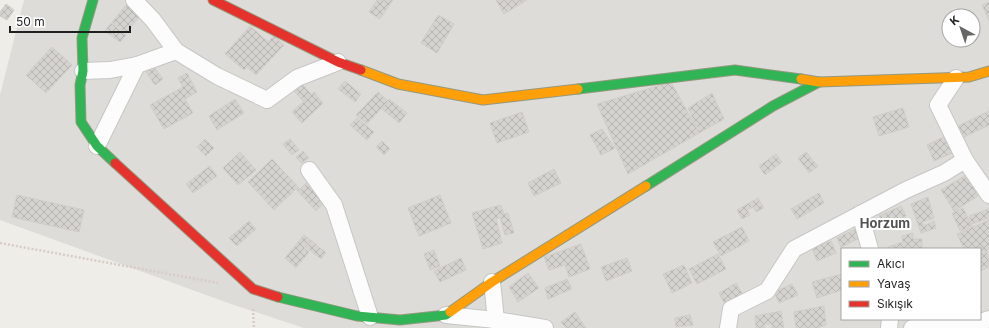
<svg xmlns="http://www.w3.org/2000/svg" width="989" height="328" viewBox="0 0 989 328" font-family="Inter,sans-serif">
<defs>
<pattern id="building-cross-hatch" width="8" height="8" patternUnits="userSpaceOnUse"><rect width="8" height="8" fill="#d5d3cf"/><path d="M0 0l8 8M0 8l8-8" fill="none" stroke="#b6b5b1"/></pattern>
</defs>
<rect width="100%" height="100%" fill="#eeede8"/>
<!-- residential -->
<path fill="#dddcd9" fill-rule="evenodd" d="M24,0H989V328H304L231,304L0,220V95ZM949,16H973V40H949ZM842,249H980V319H842Z"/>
<!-- building -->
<g fill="url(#building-cross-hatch)" stroke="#d1cec9">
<polygon points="377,0 393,0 380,19 369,12"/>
<polygon points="496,0 527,0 504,14"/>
<polygon points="989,2 989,21 982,5"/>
<polygon points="6,4 14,10 7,20 0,16 0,12"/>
<polygon points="127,4 141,15 126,33 112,22"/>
<polygon points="438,15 454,24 437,53 421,43"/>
<polygon points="111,23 126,35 120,42 105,31"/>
<polygon points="250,26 268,42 274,36 284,45 256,75 247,67 244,70 225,54"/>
<polygon points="52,47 72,65 46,93 26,75"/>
<polygon points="154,67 163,79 155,85 146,72"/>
<polygon points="187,73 197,92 185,99 193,113 164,129 150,105 183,87 178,78"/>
<polygon points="345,81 361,94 355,102 338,89"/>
<polygon points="671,82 699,133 628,174 597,104"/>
<polygon points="302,84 311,94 303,101 294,91"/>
<polygon points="314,92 323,103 302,123 292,112"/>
<polygon points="378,92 388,101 367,124 356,115"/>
<polygon points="712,93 724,119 699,133 688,108"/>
<polygon points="235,99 244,113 217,130 209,116"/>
<polygon points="389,99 407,113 399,123 382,109"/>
<polygon points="903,108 909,127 879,136 873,117"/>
<polygon points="989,111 989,125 964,137 958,126"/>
<polygon points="522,112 529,132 497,143 490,123"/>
<polygon points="357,118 374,132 367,140 350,125"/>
<polygon points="602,129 615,148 601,155 590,135"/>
<polygon points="944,137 952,153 934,161 927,145"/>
<polygon points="205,139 214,148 206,156 197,147"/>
<polygon points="290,139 299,150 292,155 283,144"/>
<polygon points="382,141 390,149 384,155 376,147"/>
<polygon points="303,151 309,158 301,163 296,157"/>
<polygon points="240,152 256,170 238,185 223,168"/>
<polygon points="806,152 818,166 809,173 798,158"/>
<polygon points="776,154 782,162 765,175 759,166"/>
<polygon points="272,159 300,189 306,183 324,203 316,211 296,189 274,210 248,182"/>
<polygon points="210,166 217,176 193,193 186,184"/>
<polygon points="554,169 561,183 534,196 528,183"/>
<polygon points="966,175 978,196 954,211 941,190"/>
<polygon points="819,193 824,203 797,219 791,209"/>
<polygon points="17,195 84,210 79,232 12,217"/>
<polygon points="440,195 451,223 419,236 408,208"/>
<polygon points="928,197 934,218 922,222 924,226 934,221 936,228 921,233 911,204"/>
<polygon points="758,198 764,208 756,212 753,207 747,210 750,215 742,219 737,210"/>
<polygon points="501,205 504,214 508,213 514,233 505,235 500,217 496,219 502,243 483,249 472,213"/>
<polygon points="901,206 906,216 884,226 879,216"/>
<polygon points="963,208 972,226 960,231 952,213"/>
<polygon points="989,209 989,218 972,224 969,216"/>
<polygon points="989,220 989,248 987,249 989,267 980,271 980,249 964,249 957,234"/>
<polygon points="249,221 256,229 237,246 229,238"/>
<polygon points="742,227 749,241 721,256 713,242"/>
<polygon points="860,227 864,236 841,247 837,238"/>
<polygon points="913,233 913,239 922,239 922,249 889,249 888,247 903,242 902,236"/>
<polygon points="304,235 310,240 304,248 309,252 296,268 285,258"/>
<polygon points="311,240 326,253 321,259 306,247"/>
<polygon points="831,241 836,253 817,261 812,248"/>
<polygon points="581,244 590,269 569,277 565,265 549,270 544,257"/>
<polygon points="434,250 440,266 430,270 424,254"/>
<polygon points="718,254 726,269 697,284 689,269"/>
<polygon points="461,258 466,270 440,282 434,271"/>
<polygon points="627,258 632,271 606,281 601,267"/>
<polygon points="684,265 692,283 672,293 663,274"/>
<polygon points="528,273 539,288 518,302 509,287"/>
<polygon points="842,274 842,290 817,298 812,282"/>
<polygon points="567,279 572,289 548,299 545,288"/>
<polygon points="736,283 743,295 726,306 719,293"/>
<polygon points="792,284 798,295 779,303 774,292"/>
<polygon points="824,306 826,325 817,328 796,328 794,312"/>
<polygon points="781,311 784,328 772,328 772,324 764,324 765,328 756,328 755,316"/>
<polygon points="575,312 586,328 566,328 561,322"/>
<polygon points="690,315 693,325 676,327 675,318"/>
</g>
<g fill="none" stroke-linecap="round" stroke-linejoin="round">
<!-- street casing -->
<g stroke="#c6c6c4" stroke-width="18">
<g id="street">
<polyline points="176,51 217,76 267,100 297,78 338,62"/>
<polyline points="83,71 110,70 137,65 176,51 153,20 134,0"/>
<polyline points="97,146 137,65"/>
<polyline points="965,160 989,195"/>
<polyline points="309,170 334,205 370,317"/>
<polyline points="860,214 870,249"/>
<polyline points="492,282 496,320 545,328"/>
<polyline points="446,315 496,320 499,328"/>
<polyline points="728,328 731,309 767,291 794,249 906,190 944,173 965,160 938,105 956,78"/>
<polyline points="889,328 890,319"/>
<polyline points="912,328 972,325 989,319"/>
</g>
</g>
<!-- fast casing -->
<g stroke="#94997f" stroke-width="11">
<g id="fast">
<polyline points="93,0 82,38 83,71 80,85 81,122 97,146 115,163"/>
<polyline points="578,89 735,70 801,79"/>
<polyline points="646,186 773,106 819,82"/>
<polyline points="278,297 357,316 400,320 446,315 450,312"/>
</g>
</g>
<!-- slow casing -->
<g stroke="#94997f" stroke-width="11">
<g id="slow">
<polyline points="361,70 398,84 483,100 578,89"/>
<polyline points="801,79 819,82 969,77 989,71"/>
<polyline points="450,312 492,282 646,186"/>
</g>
</g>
<!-- jam casing -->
<g stroke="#94997f" stroke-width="11">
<g id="jam">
<polyline points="213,0 338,62 361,70"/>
<polyline points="115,163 253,289 278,297"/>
</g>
</g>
<!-- path -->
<g stroke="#d8cbc6" stroke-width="2.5" stroke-dasharray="2 2" stroke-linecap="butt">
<polyline points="0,243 218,283"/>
<polyline points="253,309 254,328"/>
</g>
<!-- street -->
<use href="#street" stroke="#fcfcfc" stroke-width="16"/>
<!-- fast -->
<use href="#fast" stroke="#30b455" stroke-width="9"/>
<!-- slow -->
<use href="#slow" stroke="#ff9f0a" stroke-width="9"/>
<!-- jam -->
<use href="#jam" stroke="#e5322d" stroke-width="9"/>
</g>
<g text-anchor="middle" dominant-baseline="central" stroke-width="4" stroke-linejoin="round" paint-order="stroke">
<!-- quarter labels -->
<g font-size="13" font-weight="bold" fill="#525252" stroke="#fff">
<text x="885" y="223">Horzum</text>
</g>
</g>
<!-- legend -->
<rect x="841" y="248" width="140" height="72" fill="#ffffff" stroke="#a5a5a5"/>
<rect x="849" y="261" width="20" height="6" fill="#30b455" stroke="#a5a5a5"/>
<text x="877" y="268" font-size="12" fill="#1f1f1f">Akıcı</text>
<rect x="849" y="281" width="20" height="6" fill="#ff9f0a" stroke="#a5a5a5"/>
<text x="877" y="288" font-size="12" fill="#1f1f1f">Yavaş</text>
<rect x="849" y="301" width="20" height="6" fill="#e5322d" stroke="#a5a5a5"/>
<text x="877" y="308" font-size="12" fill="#1f1f1f">Sıkışık</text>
<!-- north arrow -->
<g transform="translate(961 28) rotate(320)"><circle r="19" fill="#ffffff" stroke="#a5a5a5"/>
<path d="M0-3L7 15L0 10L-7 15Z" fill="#676765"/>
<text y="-6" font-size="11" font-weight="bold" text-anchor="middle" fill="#1f1f1f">K</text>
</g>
<!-- scale -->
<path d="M10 26v6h120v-6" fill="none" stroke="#1f1f1f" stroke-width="2"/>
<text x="16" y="26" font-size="12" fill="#1f1f1f" stroke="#ffffff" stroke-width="3" paint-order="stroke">50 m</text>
</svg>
